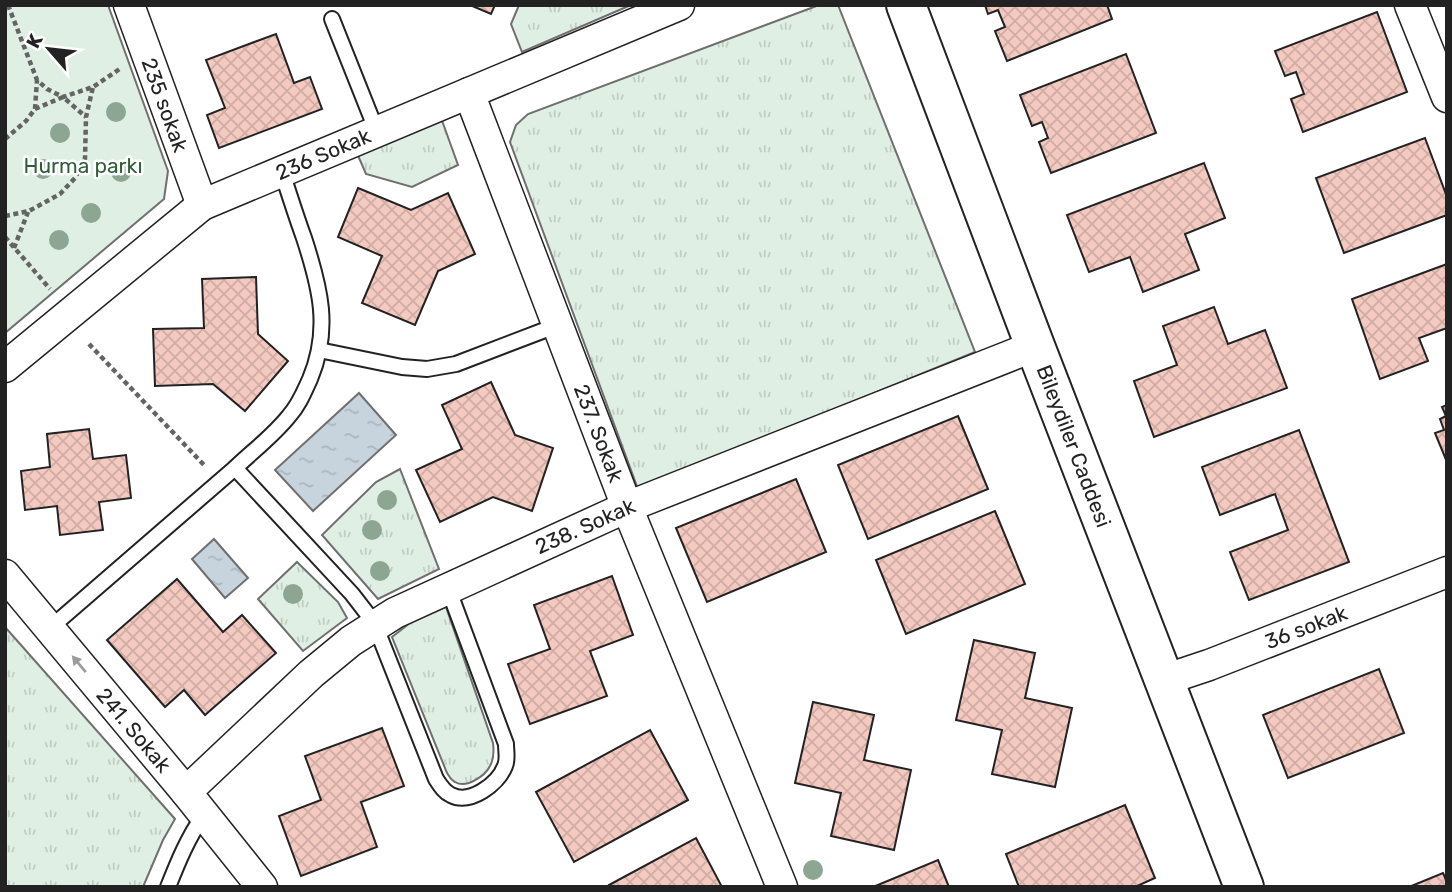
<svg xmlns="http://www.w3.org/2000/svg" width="1452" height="892" viewBox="0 0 1452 892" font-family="Rubik,sans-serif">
<defs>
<pattern id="grass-tufts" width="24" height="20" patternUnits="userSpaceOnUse" patternTransform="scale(1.75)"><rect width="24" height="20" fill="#e0efe3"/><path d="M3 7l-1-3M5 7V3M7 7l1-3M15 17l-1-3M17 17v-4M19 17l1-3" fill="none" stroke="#c0cdc2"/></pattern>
<pattern id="water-ripples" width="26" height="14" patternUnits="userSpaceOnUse" patternTransform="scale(1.75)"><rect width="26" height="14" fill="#c7d3dd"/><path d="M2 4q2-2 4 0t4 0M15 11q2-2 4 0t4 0" fill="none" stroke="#abb5bd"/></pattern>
<pattern id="building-cross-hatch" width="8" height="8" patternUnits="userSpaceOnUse" patternTransform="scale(1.75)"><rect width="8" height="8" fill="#f3c9c0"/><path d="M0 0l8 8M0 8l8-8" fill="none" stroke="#d0aca5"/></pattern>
</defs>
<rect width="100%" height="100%" fill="#fff"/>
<!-- grass -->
<g fill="url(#grass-tufts)" stroke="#6f6f6f" stroke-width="2">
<polygon points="519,5 631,5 522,52 511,24"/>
<polygon points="819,5 838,5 975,352 638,489 510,142 516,125 528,114"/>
<polygon points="440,115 458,165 412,187 366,174 356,151"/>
<polygon points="400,469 439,569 378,599 322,535 376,482"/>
<polygon points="297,562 338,602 347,618 303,651 258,599"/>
<path d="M446,607L493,743C494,751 494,759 490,766C485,776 466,789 455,782C451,780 449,776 447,773L392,637L410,623Z"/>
<polygon points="5,627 175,819 163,840 143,887 5,887"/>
</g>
<!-- park -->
<polygon fill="#e0efe3" stroke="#6f6f6f" stroke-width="2" points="5,5 108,5 168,171 164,199 5,333"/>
<!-- water -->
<g fill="url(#water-ripples)" stroke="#6f6f6f" stroke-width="2">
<polygon points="359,393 396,435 313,511 275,470"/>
<polygon points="214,539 248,578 225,598 192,559"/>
</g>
<!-- building -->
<g fill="url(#building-cross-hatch)" stroke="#222" stroke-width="2">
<polygon points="470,5 495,5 491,14"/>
<polygon points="985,5 1107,5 1112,19 1007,61 995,31 1005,27 998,10 988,14"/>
<polygon points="1377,12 1407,92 1303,132 1291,99 1304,94 1296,72 1285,76 1275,51"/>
<polygon points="276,34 294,83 310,77 322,109 219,148 207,115 225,108 206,60"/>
<polygon points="1126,54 1156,133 1051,173 1039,142 1048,138 1042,122 1032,126 1020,95"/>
<polygon points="1425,138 1447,197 1447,215 1344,253 1316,178"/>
<polygon points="1204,163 1225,218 1185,234 1199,270 1143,292 1130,257 1089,272 1067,215"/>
<polygon points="358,188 411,210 448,193 475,254 438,271 415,325 362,303 382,256 338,237"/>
<polygon points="1447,264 1447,328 1419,338 1428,361 1380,379 1352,299"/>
<polygon points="256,277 258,334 288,361 245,411 213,384 155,386 153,329 204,328 202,279"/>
<polygon points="1214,307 1228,344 1265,330 1287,388 1154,437 1134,381 1177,365 1163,326"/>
<polygon points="491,382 515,435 553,448 532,511 493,497 440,522 416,470 462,449 442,405"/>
<polygon points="1447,405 1447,462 1435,433 1444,430 1440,419 1446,416 1442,407"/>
<polygon points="958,416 988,489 868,539 838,465"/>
<polygon points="89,429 93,459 126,455 131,498 99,502 103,530 60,535 57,506 25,510 21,471 50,467 47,434"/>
<polygon points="1299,430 1349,562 1249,600 1230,552 1288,530 1275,494 1220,515 1202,467"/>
<polygon points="796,479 826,552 707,602 676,528"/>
<polygon points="995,511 1025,584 906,634 876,560"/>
<polygon points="612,576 633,635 590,651 607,696 530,724 508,664 550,649 534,605"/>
<polygon points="177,579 223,632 242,615 276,653 205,715 184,690 165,707 107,640"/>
<polygon points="974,640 1035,653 1025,698 1072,708 1055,787 992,774 1002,730 956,720"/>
<polygon points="1379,669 1404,733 1288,778 1263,715"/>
<polygon points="813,702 874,715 864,760 911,770 894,850 831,836 841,793 795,783"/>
<polygon points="382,728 404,786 361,802 377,847 301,876 279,816 321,800 305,756"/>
<polygon points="650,730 688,800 574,862 536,792"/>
<polygon points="1125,805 1155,878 1135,887 1019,887 1006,854"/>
<polygon points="696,838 722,887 610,887 609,885"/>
<polygon points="938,860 949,887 873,887"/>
<polygon points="1443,873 1447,882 1447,887 1409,887"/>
</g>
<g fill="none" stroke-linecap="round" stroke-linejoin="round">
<!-- lane casing -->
<g stroke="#222" stroke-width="18">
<g id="lane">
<polyline points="332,19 377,132"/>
<path d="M282,172C289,194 296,216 304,238C320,287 331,329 310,379C304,392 299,405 289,416C274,435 253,451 235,468L352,594L369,616L379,635L436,779C440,785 444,792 451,795C470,805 498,784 505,766C508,760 506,751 506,744L448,588"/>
<polyline points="319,350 402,367 427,369 456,364 558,325"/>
<polyline points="49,629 235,468"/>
<path d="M168,887C178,862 188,837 204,815"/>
</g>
</g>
<!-- street casing -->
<g stroke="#222" stroke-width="33">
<g id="street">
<polyline points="129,5 202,205"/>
<polyline points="1410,5 1447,97"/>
<polyline points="469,93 627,507 782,887"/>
<polyline points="5,367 202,205 679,5"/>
<polyline points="5,575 186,792 262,887"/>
<polyline points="1164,680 1209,665 1447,572"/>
<polyline points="186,792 311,674 351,641 395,613 627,507 1035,346"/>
</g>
</g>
<!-- secondary casing -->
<g stroke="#222" stroke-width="42">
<polyline id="secondary" points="906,5 1035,346 1244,887"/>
</g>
<!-- path -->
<g stroke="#646464" stroke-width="4.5" stroke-dasharray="5 3.5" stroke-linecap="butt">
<polyline points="8,5 37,80 47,89 63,97 93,87 121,68"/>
<polyline points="35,109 63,97 86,117"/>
<polyline points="5,139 26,121 35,109 37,80"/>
<polyline points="5,216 29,211 60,194 75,178 85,159 86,117 93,87"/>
<polyline points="5,237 50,289"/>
<polyline points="14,248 28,212"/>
<polyline points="89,344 204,465"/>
</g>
<!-- lane -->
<use href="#lane" stroke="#fff" stroke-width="14"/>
<!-- street -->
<use href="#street" stroke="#fff" stroke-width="30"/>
<!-- secondary -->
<use href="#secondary" stroke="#fff" stroke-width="38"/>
</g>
<!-- trees -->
<g fill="#8da692">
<circle cx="116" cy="112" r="10"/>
<circle cx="60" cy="133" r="10"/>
<circle cx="43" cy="169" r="10"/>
<circle cx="121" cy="172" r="10"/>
<circle cx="91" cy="213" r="10"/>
<circle cx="59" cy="240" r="10"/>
<circle cx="387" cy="500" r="10"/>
<circle cx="372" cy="530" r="10"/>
<circle cx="380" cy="571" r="10"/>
<circle cx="293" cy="594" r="10"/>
<circle cx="813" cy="870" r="10"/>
</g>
<!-- one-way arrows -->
<defs><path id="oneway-solid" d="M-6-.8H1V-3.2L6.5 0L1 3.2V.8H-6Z" transform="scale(1.75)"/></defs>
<use fill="#9c9c9c" href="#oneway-solid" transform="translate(79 664) rotate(-130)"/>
<g text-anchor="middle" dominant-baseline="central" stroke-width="5" stroke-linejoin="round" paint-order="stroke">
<!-- street labels -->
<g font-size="21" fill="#222" stroke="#fff">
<text transform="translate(165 105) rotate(70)">235 sokak</text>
<text transform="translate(323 154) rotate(-23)">236 Sokak</text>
<text transform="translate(599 433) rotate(69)">237. Sokak</text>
<text transform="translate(1074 446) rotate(69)">Bileydiler Caddesi</text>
<text transform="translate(585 526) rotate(-24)">238. Sokak</text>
<text transform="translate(1306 627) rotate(-21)">36 sokak</text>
<text transform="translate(134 730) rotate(50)">241. Sokak</text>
</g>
<!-- park labels -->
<g font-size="21" fill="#2f5e38" stroke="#fff">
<text x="83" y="165">Hurma parkı</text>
</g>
</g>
<!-- border -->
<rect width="1452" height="892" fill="none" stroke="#222222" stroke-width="14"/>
<!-- north arrow -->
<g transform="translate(49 49) rotate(298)" stroke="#ffffff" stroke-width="5" paint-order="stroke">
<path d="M0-5L12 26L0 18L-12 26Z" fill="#222222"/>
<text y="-10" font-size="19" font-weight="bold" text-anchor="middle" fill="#222222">K</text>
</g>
</svg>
